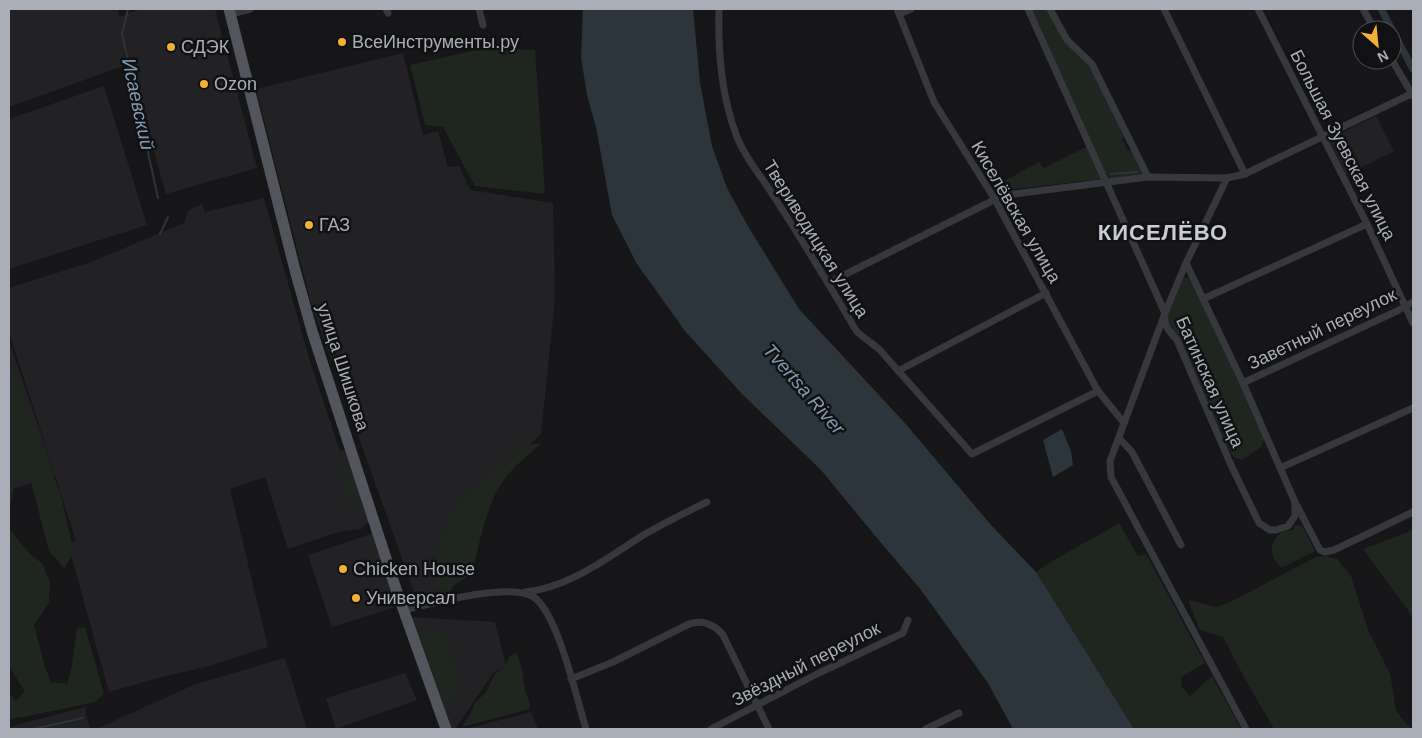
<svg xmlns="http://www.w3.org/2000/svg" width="1422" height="738" viewBox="0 0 1422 738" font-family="Arial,sans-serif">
<rect width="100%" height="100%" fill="#161618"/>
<!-- built -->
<g fill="#222225">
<polygon points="9,9 118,9 119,17 140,9 215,9 257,168 166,194 123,43 126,65 9,107"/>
<polygon points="403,53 423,135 438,131 448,167 459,166 470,190 553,203 555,299 541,434 486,485 444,564 452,593 418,603 311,303 256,89"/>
<polygon points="104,86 147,225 9,269 9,119"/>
<polygon points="1376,116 1394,151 1346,175 1329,139"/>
<polygon points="264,198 309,358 340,451 347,450 371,520 360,529 338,532 288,549 265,477 230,489 268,647 209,666 162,677 109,692 68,544 76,541 55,476 9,490 9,341 55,475 9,332 9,288 91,262 184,223 188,211 202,204 205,212"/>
<polygon points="374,533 399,606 332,627 308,555"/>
<polygon points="410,617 495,622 506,666 493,673 455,729 449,729"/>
<polygon points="285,658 307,729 96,729 196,684"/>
<polygon points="405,673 417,700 336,729 326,698"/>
<polygon points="85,707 90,729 9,729 9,727"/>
<polygon points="531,712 538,729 466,729 469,728"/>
</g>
<!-- green -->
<g fill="#1e261f">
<polygon points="1030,9 1048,9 1091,67 1124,137 1122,139 1128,151 1132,151 1145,175 1110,179 1106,174"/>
<polygon points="481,49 535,50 545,194 475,186 443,127 425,125 410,65"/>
<polygon points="1088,146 1102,179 995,191 991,188 1039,162 1044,168"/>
<polygon points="1184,277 1189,278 1192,282 1265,437 1262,446 1242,460 1233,457 1179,339 1168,325 1166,318"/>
<polygon points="13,368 61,496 74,552 64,568 49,551 30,478 15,480 9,514 9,388"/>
<path d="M542,443C526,457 507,471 497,491C484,516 479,546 472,573L441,595L434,577L435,550L456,503L525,445Z"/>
<path d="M345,466L358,501L355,505H351L348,502C344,491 335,476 345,466Z"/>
<path d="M1119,523L1138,556L1146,554L1205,663L1181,677L1182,687L1190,696L1212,676L1241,729H1134L1036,572C1062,553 1092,540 1119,523Z"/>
<path d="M1298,525L1303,527L1315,551L1281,568C1279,565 1276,562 1274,558C1267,544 1278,529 1293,530L1294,526Z"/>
<path d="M9,529L31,555L42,563L50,582L49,602L34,625L45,667L51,682L67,684C73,669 74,645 77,628L85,627L104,694L95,702L24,717L9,719V693L16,701L25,691L9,667Z"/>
<polygon points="1413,530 1413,617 1363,549"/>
<polygon points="1327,556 1337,559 1351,576 1368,630 1390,673 1396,711 1411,729 1274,729 1246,681 1223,637 1200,630 1188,600 1217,607 1232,601 1316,557"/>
<polygon points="438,633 442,634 447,641 461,685 458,691 447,703 445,703 443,701 421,639 421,635"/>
<path d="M516,652C524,668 522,681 527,696C529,701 530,702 530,708L526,710L462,727L473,709L474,704L486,692L495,674L504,667L508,661L509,657Z"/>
</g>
<!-- water -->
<g fill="#2c353c">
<polygon points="583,9 693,9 700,83 712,146 727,188 749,228 799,309 904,422 991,525 1036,572 1134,729 1013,729 988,683 921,590 877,538 821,470 742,394 685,331 637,264 612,215 596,127 587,95 581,57"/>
<polygon points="1062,429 1071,451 1073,465 1053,477 1043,440"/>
</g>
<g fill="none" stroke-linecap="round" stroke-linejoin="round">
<!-- stream -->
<g stroke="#2c353c" stroke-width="2">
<polyline points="128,9 122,34 158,198"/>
<polyline points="1111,174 1137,172"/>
<polyline points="160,234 168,217"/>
<polyline points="34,729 83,718"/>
</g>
<!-- canal -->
<polyline stroke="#2c353c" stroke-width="7" points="1381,9 1413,69"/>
<!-- minor -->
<g stroke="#37383d" stroke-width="7">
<polyline points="386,9 388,13"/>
<polyline points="479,9 483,25"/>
<path d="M719,9C718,52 721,95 737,137C745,158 761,176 773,195C802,240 830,286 857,332L879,349L972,454L1098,391"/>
<polyline points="897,9 934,102 994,198 1098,391 1124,423"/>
<path d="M1028,9L1165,313C1163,326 1169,331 1177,340L1231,465L1259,523L1270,530H1276L1288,526L1295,516V502"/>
<polyline points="1050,9 1067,40 1092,64 1148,177"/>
<polyline points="1164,9 1245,174"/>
<polyline points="1258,9 1367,224 1413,323"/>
<polyline points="1363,9 1375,30"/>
<polyline points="231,14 250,9"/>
<polyline points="899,14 911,9"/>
<polyline points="1392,60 1413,96"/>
<polyline points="1186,263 1243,383 1295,502 1320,550 1325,552 1334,550 1413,512"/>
<polyline points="828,283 990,202 998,196 1148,177 1227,178"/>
<polyline points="1203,299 1367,224"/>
<polyline points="898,371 1046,293"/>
<polyline points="1243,383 1397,311 1413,302"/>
<polyline points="1120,439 1132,452 1181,545"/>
<polyline points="1280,468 1413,408"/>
<path d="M525,592C569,588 608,557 645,534C665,523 686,512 707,502"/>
<path d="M404,610C433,603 506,583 532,596C557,609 577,700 586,729"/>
<path d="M571,679L613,662L689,624C702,619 715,625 723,635L769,729"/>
<polyline points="711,729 817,674 903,633 908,620"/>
<polyline points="926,729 959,713"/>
<polyline points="1246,729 1111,477 1110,461 1165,313 1186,263 1227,178 1245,174 1413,93"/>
</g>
<!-- primary -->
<polyline stroke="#53555c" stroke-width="11" points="229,9 295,270 312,331 396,589 446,729"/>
</g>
<!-- markers -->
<g fill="#f2b134" stroke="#111113" stroke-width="2">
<circle cx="342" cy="42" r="5"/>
<circle cx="171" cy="47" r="5"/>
<circle cx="204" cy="84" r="5"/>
<circle cx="309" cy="225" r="5"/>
<circle cx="343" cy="569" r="5"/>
<circle cx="356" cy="598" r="5"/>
</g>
<g text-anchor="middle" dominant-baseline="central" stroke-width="5" stroke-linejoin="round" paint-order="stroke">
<!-- poi labels -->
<g font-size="18" fill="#a8adb8" stroke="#111113" text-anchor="start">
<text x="352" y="42">ВсеИнструменты.ру</text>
<text x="181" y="47">СДЭК</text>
<text x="214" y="84">Ozon</text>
<text x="319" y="225">ГАЗ</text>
<text x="353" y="569">Chicken House</text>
<text x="366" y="598">Универсал</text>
</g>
<!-- street labels -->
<g font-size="18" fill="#a8adb8" stroke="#111113">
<text transform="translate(1343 145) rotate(63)">Большая Зуевская улица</text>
<text transform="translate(1016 212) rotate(60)">Киселёвская улица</text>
<text transform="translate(816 239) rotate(58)">Твериводицкая улица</text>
<text transform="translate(1322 329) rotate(-26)">Заветный переулок</text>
<text transform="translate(343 367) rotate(72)">улица Шишкова</text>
<text transform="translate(1210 382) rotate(66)">Батинская улица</text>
<text transform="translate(806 664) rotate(-27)">Звёздный переулок</text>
</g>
<!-- water labels -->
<g font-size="19" font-style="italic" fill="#7f9bb3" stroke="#111113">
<text transform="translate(138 104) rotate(78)">Исаевский</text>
<text transform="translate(804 389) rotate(49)">Tvertsa River</text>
</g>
<!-- district labels -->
<g font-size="22" font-weight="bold" letter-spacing="1" fill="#c9ccd4" stroke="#111113">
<text x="1163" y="232">КИСЕЛЁВО</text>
</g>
</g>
<!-- border -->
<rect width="1422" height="738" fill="none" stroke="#a8adb8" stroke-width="20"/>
<!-- north arrow -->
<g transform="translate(1377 45) rotate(153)"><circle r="24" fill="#111113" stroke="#4d4f55"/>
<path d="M0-4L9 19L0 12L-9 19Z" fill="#f2b134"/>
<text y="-8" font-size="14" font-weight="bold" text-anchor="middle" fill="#a8adb8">N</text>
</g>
</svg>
